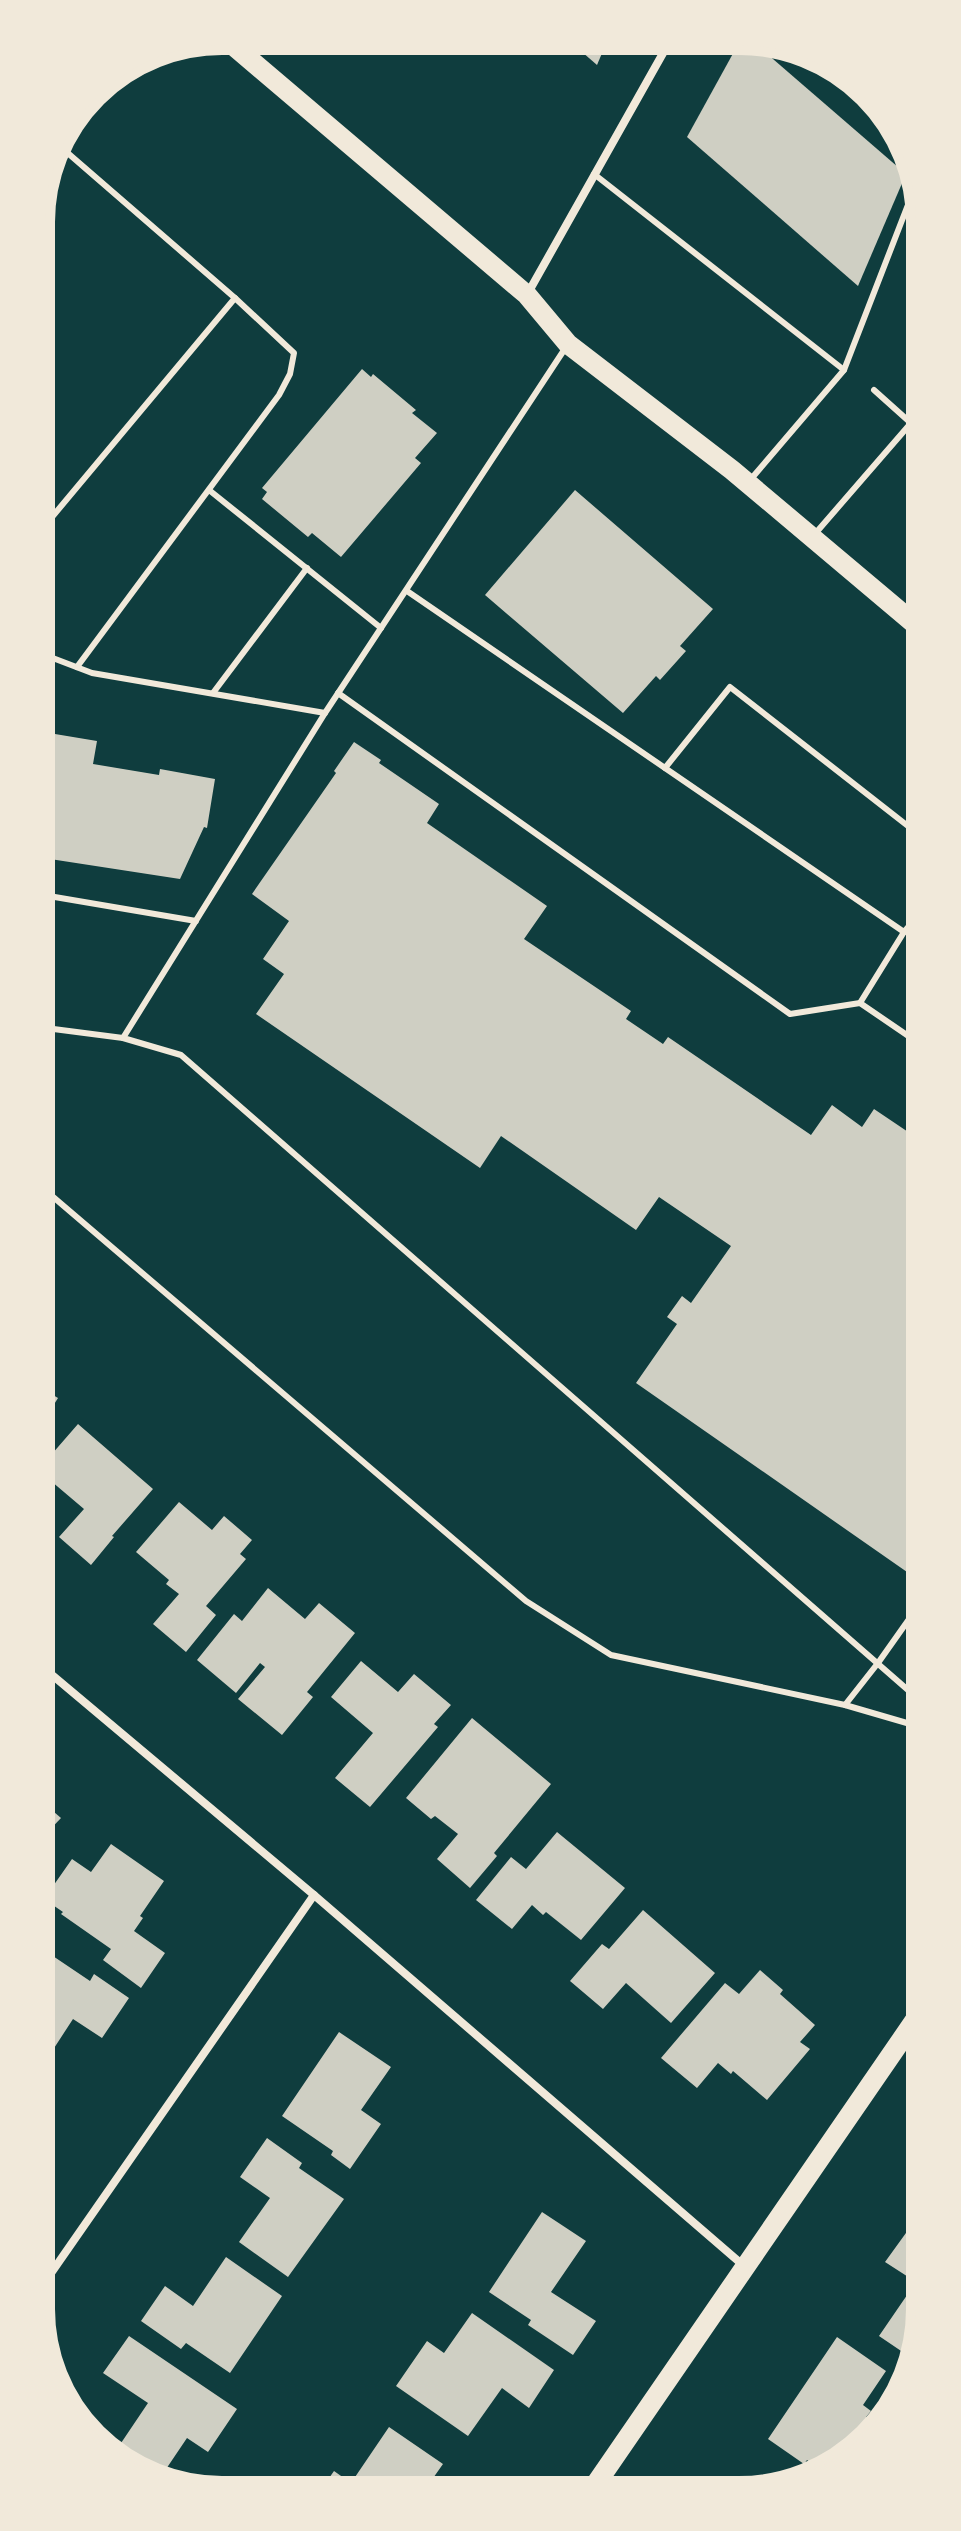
<svg xmlns="http://www.w3.org/2000/svg" width="961" height="2531" viewBox="0 0 961 2531" font-family="Arial,sans-serif">
<rect width="100%" height="100%" fill="#0f3d3e"/>
<!-- building -->
<g fill="#cfcfc3">
<polygon points="566,38 587,38 608,39 597,65"/>
<polygon points="741,39 751,40 906,174 858,286 687,137"/>
<polygon points="362,369 371,377 373,374 416,410 412,413 437,433 415,458 421,463 341,557 312,533 308,537 262,499 267,492 262,488"/>
<polygon points="575,490 713,609 680,646 686,651 660,680 656,676 623,713 485,595"/>
<polygon points="37,731 97,741 93,764 159,775 160,769 215,779 207,828 204,827 180,879 37,857"/>
<polygon points="354,742 381,760 379,763 439,804 427,823 547,906 524,939 631,1011 626,1019 663,1044 668,1037 811,1135 832,1105 862,1127 874,1109 923,1142 923,1549 907,1572 636,1383 677,1324 667,1317 682,1296 691,1303 731,1246 659,1197 636,1230 501,1136 480,1168 256,1014 284,974 263,959 289,921 252,894 336,773 334,771"/>
<polygon points="38,1386 58,1398 38,1430"/>
<polygon points="78,1424 153,1489 112,1536 114,1537 91,1565 59,1537 84,1509 38,1470"/>
<polygon points="179,1502 212,1530 224,1516 252,1540 240,1554 246,1559 206,1606 216,1615 186,1652 153,1624 179,1594 166,1584 169,1580 136,1552"/>
<polygon points="268,1588 305,1619 319,1603 355,1633 307,1692 313,1697 282,1735 238,1699 265,1667 260,1663 236,1693 197,1660 234,1614 242,1621"/>
<polygon points="361,1661 398,1692 414,1674 451,1705 434,1724 438,1727 370,1807 335,1778 373,1733 331,1697"/>
<polygon points="472,1718 551,1784 494,1853 497,1856 470,1888 437,1859 458,1834 435,1816 431,1819 406,1798"/>
<polygon points="39,1799 61,1818 43,1837 39,1833"/>
<polygon points="557,1832 625,1888 581,1940 546,1912 543,1915 532,1905 512,1929 476,1900 511,1857 526,1869"/>
<polygon points="111,1844 164,1881 140,1916 143,1918 134,1931 165,1953 141,1988 103,1960 111,1949 61,1914 63,1912 44,1899 72,1859 91,1872"/>
<polygon points="643,1910 715,1973 671,2023 626,1983 603,2009 570,1981 602,1944 609,1949"/>
<polygon points="39,1950 42,1952 44,1950 90,1981 94,1974 129,1998 102,2038 73,2019 45,2062 39,2058"/>
<polygon points="760,1970 783,1990 780,1994 815,2025 800,2042 810,2049 767,2100 733,2071 731,2074 718,2063 697,2088 661,2058 725,1983 739,1994"/>
<polygon points="339,2032 391,2067 361,2110 381,2124 350,2169 331,2155 333,2151 282,2116"/>
<polygon points="267,2138 302,2163 299,2168 344,2199 288,2277 239,2242 270,2198 240,2177"/>
<polygon points="542,2212 586,2241 551,2292 596,2321 573,2355 528,2325 531,2320 489,2292"/>
<polygon points="911,2226 924,2235 925,2321 910,2357 879,2336 916,2282 885,2262"/>
<polygon points="226,2257 282,2296 230,2373 186,2343 181,2349 141,2321 165,2286 193,2306"/>
<polygon points="472,2313 554,2370 529,2408 502,2388 468,2436 396,2386 427,2341 444,2353"/>
<polygon points="129,2336 237,2409 208,2452 187,2438 160,2478 117,2449 148,2403 103,2373"/>
<polygon points="837,2337 886,2371 863,2405 871,2411 866,2417 881,2427 879,2431 817,2467 807,2460 804,2464 768,2439"/>
<polygon points="389,2427 443,2464 424,2491 320,2491 334,2471 351,2483"/>
</g>
<g fill="none" stroke-linecap="round" stroke-linejoin="round">
<!-- service -->
<g stroke="#f1e9da" stroke-width="6">
<polyline points="830,69 881,110"/>
<polyline points="594,174 844,370"/>
<polyline points="566,347 325,713 123,1038 181,1055 924,1704"/>
<polyline points="874,390 922,433"/>
<polyline points="751,479 844,370 918,179"/>
<polyline points="209,490 381,628"/>
<polyline points="37,535 235,298 55,142"/>
<polyline points="814,535 911,423"/>
<polyline points="407,591 904,932 922,911"/>
<polyline points="37,652 92,673 325,713"/>
<polyline points="77,667 279,395 290,374 294,353 235,298"/>
<polyline points="213,693 307,568"/>
<polyline points="338,693 790,1014 860,1003 923,1046"/>
<polyline points="665,768 730,687 922,837"/>
<polyline points="37,894 196,921"/>
<polyline points="860,1003 904,932"/>
<polyline points="38,1027 123,1038"/>
<polyline points="38,1040 46,1029"/>
<polyline points="38,1184 526,1601 611,1655 845,1705 924,1728"/>
<polyline points="845,1705 878,1663 924,1598"/>
</g>
<!-- minor -->
<g stroke="#f1e9da" stroke-width="8">
<polyline points="528,293 671,39"/>
<polyline points="39,1664 314,1895 744,2266"/>
<polyline points="40,2289 314,1895"/>
</g>
<!-- primary -->
<g stroke="#f1e9da" stroke-width="20">
<polyline points="222,36 527,295 568,344 732,470 922,630"/>
<polyline points="591,2491 924,2007"/>
</g>
</g>
<!-- crop -->
<path d="M0 0H961V2531H0ZM222 50H739A172 172 0 0 1 911 222V2309A172 172 0 0 1 739 2481H222A172 172 0 0 1 50 2309V222A172 172 0 0 1 222 50Z" fill="#f1e9da" fill-rule="evenodd"/>
<path fill="none" stroke="#f1e9da" stroke-width="10" d="M222 50H739A172 172 0 0 1 911 222V2309A172 172 0 0 1 739 2481H222A172 172 0 0 1 50 2309V222A172 172 0 0 1 222 50Z"/>
</svg>
